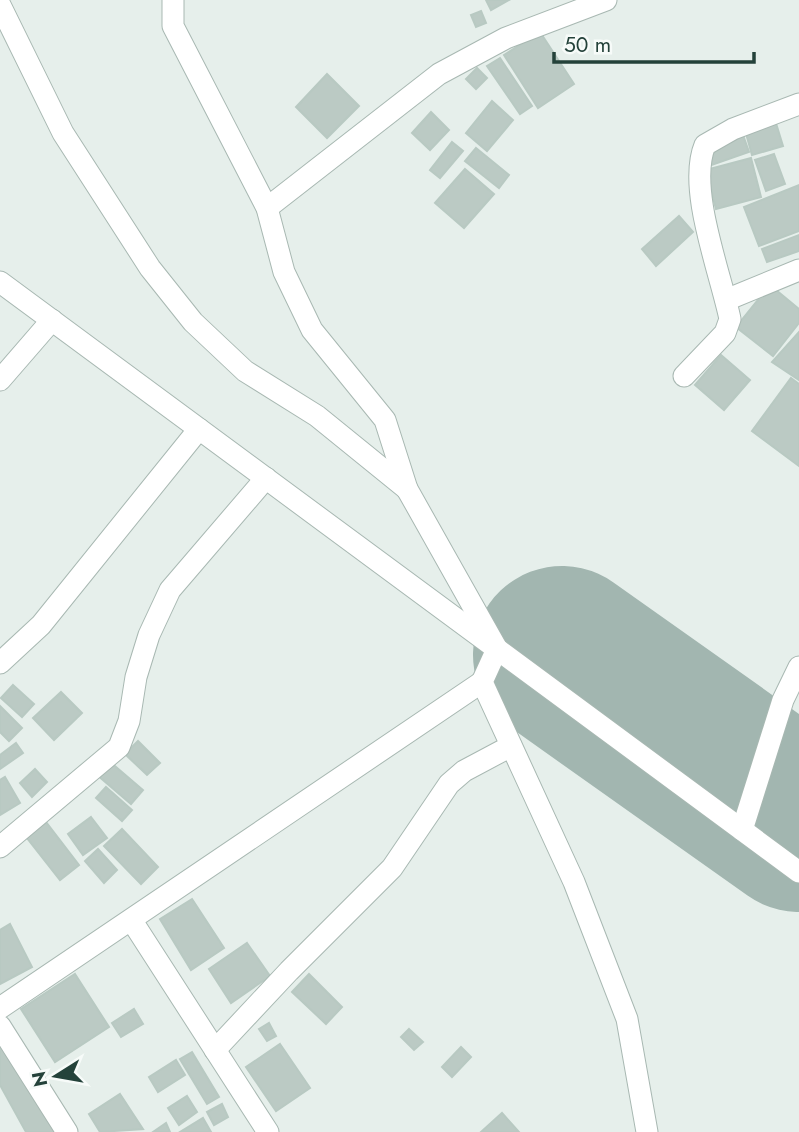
<svg xmlns="http://www.w3.org/2000/svg" width="799" height="1132" viewBox="0 0 799 1132" font-family="Jost,sans-serif">
<rect width="100%" height="100%" fill="#e6efeb"/>
<g fill="none" stroke-linecap="round" stroke-linejoin="round">
<!-- runway -->
<polyline stroke="#a2b6b0" stroke-width="178" points="562,655 799,823"/>
</g>
<!-- building -->
<g fill="#bbcac4" stroke="#b8c9c2" stroke-width="2">
<polygon points="486,0 509,0 491,10"/>
<polygon points="481,11 486,23 476,27 471,15"/>
<polygon points="540,32 574,84 538,108 504,55"/>
<polygon points="500,58 532,106 520,114 487,66"/>
<polygon points="477,68 487,78 476,89 466,79"/>
<polygon points="327,74 359,106 327,138 296,107"/>
<polygon points="492,101 513,120 487,151 466,133"/>
<polygon points="431,112 449,130 430,150 412,133"/>
<polygon points="775,120 783,146 752,155 745,130"/>
<polygon points="743,135 749,152 703,168 698,152"/>
<polygon points="452,142 463,151 440,178 430,170"/>
<polygon points="476,148 509,175 499,188 465,161"/>
<polygon points="774,154 785,184 766,191 755,160"/>
<polygon points="751,158 761,197 716,209 706,170"/>
<polygon points="465,169 494,194 464,228 435,203"/>
<polygon points="799,185 799,231 759,246 744,207"/>
<polygon points="679,216 693,232 656,266 642,249"/>
<polygon points="799,235 799,251 767,262 762,249"/>
<polygon points="770,285 799,309 799,323 773,356 736,327"/>
<polygon points="799,332 799,380 772,362"/>
<polygon points="721,355 750,380 724,410 695,385"/>
<polygon points="791,378 799,384 799,466 752,431"/>
<polygon points="13,685 34,704 22,717 1,698"/>
<polygon points="61,692 82,713 54,740 33,718"/>
<polygon points="0,706 22,728 9,741 0,732"/>
<polygon points="138,741 160,763 147,775 125,754"/>
<polygon points="16,743 23,753 0,769 0,755"/>
<polygon points="109,761 143,790 131,804 97,775"/>
<polygon points="35,769 47,782 32,797 20,783"/>
<polygon points="5,777 20,803 0,815 0,780"/>
<polygon points="106,787 132,810 122,821 96,798"/>
<polygon points="91,817 107,838 83,855 68,834"/>
<polygon points="43,818 79,865 60,880 23,833"/>
<polygon points="122,829 158,867 141,884 104,846"/>
<polygon points="98,849 117,870 104,883 85,861"/>
<polygon points="192,899 224,948 191,970 160,919"/>
<polygon points="10,924 32,967 0,984 0,930"/>
<polygon points="247,943 270,976 231,1003 209,969"/>
<polygon points="75,974 109,1027 55,1062 21,1009"/>
<polygon points="309,974 342,1007 326,1024 292,992"/>
<polygon points="134,1009 143,1024 121,1037 112,1023"/>
<polygon points="269,1023 276,1036 267,1041 259,1029"/>
<polygon points="409,1029 423,1042 414,1050 401,1037"/>
<polygon points="0,1036 56,1132 26,1132 0,1085"/>
<polygon points="280,1044 310,1088 276,1111 246,1067"/>
<polygon points="461,1047 471,1057 452,1077 442,1067"/>
<polygon points="192,1052 219,1097 207,1104 180,1059"/>
<polygon points="176,1060 185,1075 158,1092 149,1077"/>
<polygon points="120,1094 143,1129 100,1132 89,1114"/>
<polygon points="187,1096 197,1112 179,1125 168,1108"/>
<polygon points="222,1104 228,1117 214,1125 207,1112"/>
<polygon points="502,1113 519,1132 481,1132"/>
<polygon points="203,1118 211,1132 180,1132"/>
<polygon points="166,1123 170,1132 153,1132"/>
</g>
<g fill="none" stroke-linecap="round" stroke-linejoin="round">
<!-- minor casing -->
<g stroke="#a8b8b2" stroke-width="23">
<g id="minor">
<polyline points="173,0 173,26 267,208 284,272 312,330 385,420 407,489 497,649 482,682 574,882 627,1019 647,1132"/>
<polyline points="0,5 63,133 150,268 193,322 245,371 317,416 407,489"/>
<polyline points="267,208 439,74 506,38 606,0"/>
<polyline points="0,282 799,872"/>
<polyline points="726,300 799,270"/>
<path d="M684,376L725,333L730,319C720,271 687,188 705,145L733,129L799,104"/>
<polyline points="0,380 52,320"/>
<polyline points="0,663 41,625 199,429"/>
<polyline points="742,830 783,700 799,667"/>
<polyline points="0,847 119,747 129,721 136,677 149,635 170,590 266,478"/>
<polyline points="132,921 268,1132"/>
<polyline points="0,1008 482,682"/>
<polyline points="0,1026 67,1132"/>
<polyline points="215,1050 289,971 392,868 449,784 464,771 511,746"/>
</g>
</g>
<!-- minor -->
<use href="#minor" stroke="#fff" stroke-width="21"/>
</g>
<!-- north arrow -->
<g transform="translate(56 1076) rotate(259)" stroke="#f7fbf9" stroke-width="5" paint-order="stroke">
<path d="M0-5L12 26L0 18L-12 26Z" fill="#24423a"/>
<text y="-10" font-size="19" font-weight="bold" text-anchor="middle" fill="#24423a">N</text>
</g>
<!-- scale -->
<path d="M554 52v10h200v-10" fill="none" stroke="#24423a" stroke-width="3.5"/>
<text x="564" y="52" font-size="21" fill="#24423a" stroke="#f7fbf9" stroke-width="5" paint-order="stroke">50 m</text>
</svg>
